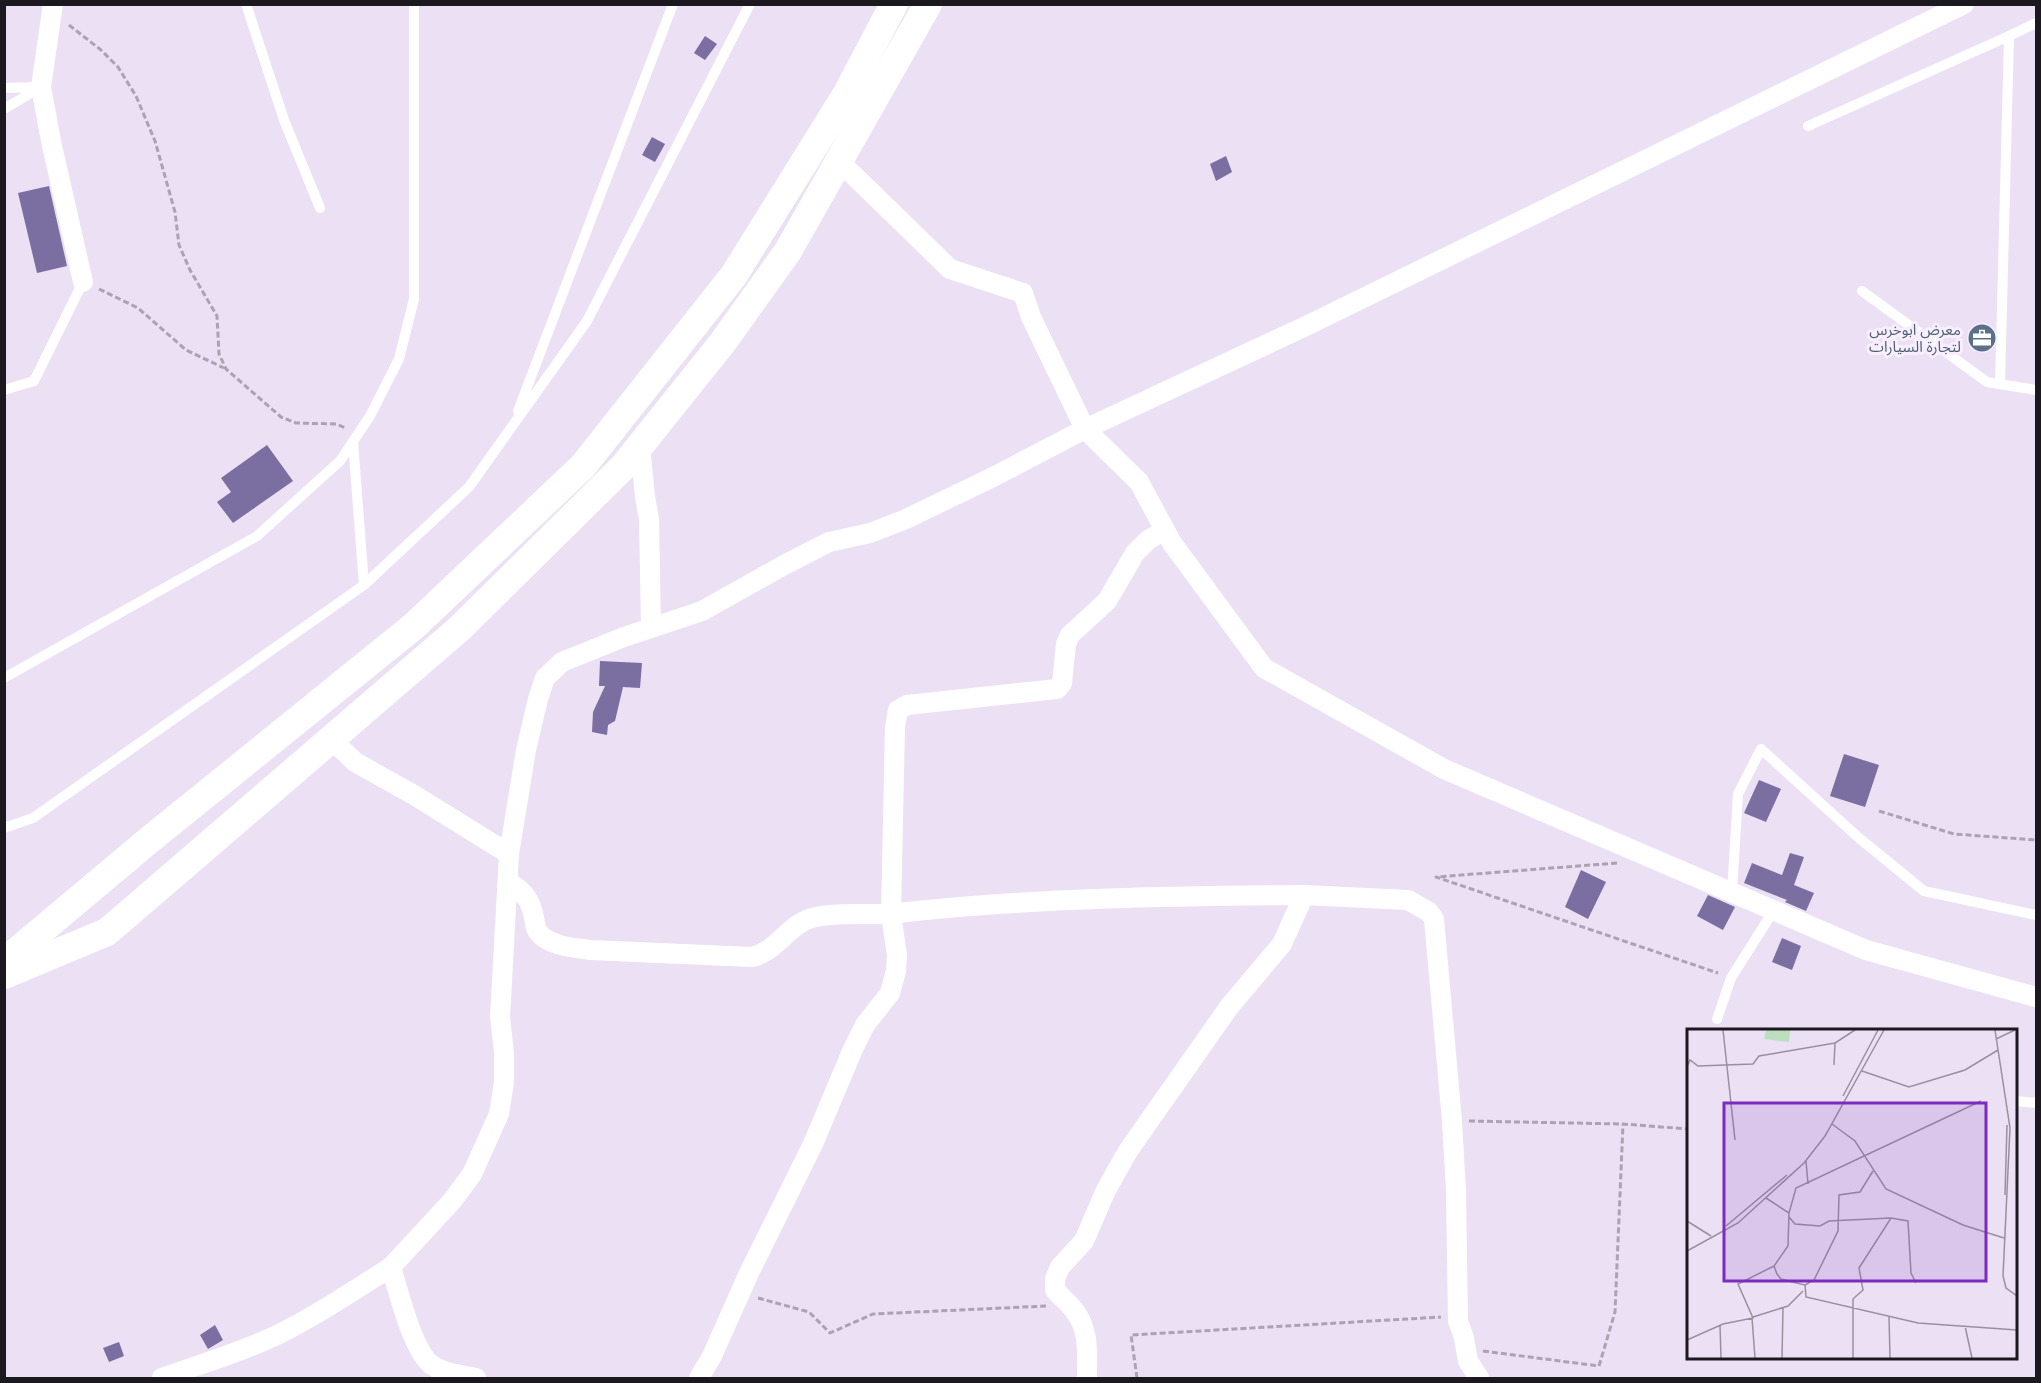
<svg xmlns="http://www.w3.org/2000/svg" width="2041" height="1383" viewBox="0 0 2041 1383" font-family="Lato,'Noto Sans Arabic',sans-serif">
<rect width="100%" height="100%" fill="#ece0f4"/>
<!-- building -->
<g fill="#7b6ea1">
<polygon points="705,36 717,44 705,60 694,53"/>
<polygon points="652,137 665,144 655,162 642,155"/>
<polygon points="1226,156 1232,172 1216,181 1210,164"/>
<polygon points="49,186 67,266 37,273 18,193"/>
<polygon points="267,445 293,481 233,523 217,502 231,492 221,478"/>
<polygon points="600,661 642,663 640,688 623,687 615,721 608,725 607,735 592,732 593,712 605,686 599,686"/>
<polygon points="1844,754 1879,765 1865,807 1830,796"/>
<polygon points="1759,780 1781,789 1766,822 1744,813"/>
<polygon points="1790,853 1804,857 1794,885 1814,893 1806,911 1785,902 1787,900 1744,883 1752,863 1782,875"/>
<polygon points="1581,870 1606,882 1588,919 1565,907"/>
<polygon points="1708,895 1735,907 1723,930 1697,916"/>
<polygon points="1782,938 1801,946 1792,970 1772,962"/>
<polygon points="215,1325 223,1340 208,1349 200,1335"/>
<polygon points="119,1342 124,1356 109,1362 103,1348"/>
</g>
<g fill="none" stroke-linecap="round" stroke-linejoin="round">
<!-- path -->
<g stroke="#aca2b2" stroke-width="3" stroke-dasharray="6 3" stroke-linecap="butt">
<polyline points="69,25 101,50 118,67 136,96 155,141 175,212 179,245 190,270 217,316 219,354 226,369 281,417 296,423 336,424 346,428"/>
<polyline points="99,289 138,308 186,350 224,368"/>
<polyline points="1879,811 1954,834 2036,840"/>
<polyline points="1617,863 1436,877 1718,973"/>
<polyline points="1469,1121 1623,1124 1688,1129"/>
<polyline points="758,1298 809,1312 830,1333 873,1314 1046,1306"/>
<polyline points="1483,1351 1599,1366 1615,1312 1623,1124"/>
<polyline points="1137,1378 1131,1335 1441,1317"/>
</g>
<!-- service -->
<g stroke="#fff" stroke-width="10">
<polyline points="246,4 284,120 320,208"/>
<polyline points="2009,36 2036,23"/>
<polyline points="4,88 40,87"/>
<polyline points="4,109 41,87"/>
<polyline points="1808,126 2009,36 2000,384"/>
<polyline points="1862,291 1987,382 2036,390"/>
<polyline points="4,390 34,381 83,282"/>
<polyline points="518,411 673,4"/>
<polyline points="353,442 364,585"/>
<polyline points="4,678 257,536 340,461 370,416 399,359 414,299 414,4"/>
<polyline points="4,828 33,818 364,585 469,487 587,321 750,4"/>
<polyline points="1732,892 1738,794 1761,749 1859,838 1924,891 2036,915"/>
<polyline points="1717,1019 1731,978 1774,910"/>
<polyline points="2016,1101 2036,1103"/>
</g>
<!-- minor -->
<g stroke="#fff" stroke-width="20">
<polyline points="53,4 41,87 52,146 83,282"/>
<polyline points="839,161 950,269 1023,293 1031,317 1085,429 1139,482 1172,543 1264,668 1444,769 1866,950 2036,997"/>
<polyline points="640,445 645,497 649,519 651,627"/>
<path d="M331,739L355,762L414,795L509,854L500,1017L504,1053V1082L499,1114L472,1174L452,1201L391,1267C398,1290 413,1352 432,1365C444,1374 462,1375 476,1378"/>
<polyline points="509,854 526,750 538,699 545,678 562,662 624,637 702,611 786,564 829,542 870,533 906,519 993,477 1085,429 1304,327 1964,4"/>
<path d="M508,882C523,890 531,900 534,918C535,922 535,928 538,932C548,946 575,948 590,950L752,957C778,951 789,922 816,917C843,911 871,916 898,913C1033,898 1169,896 1304,895"/>
<path d="M162,1378C200,1364 239,1353 275,1336C316,1316 353,1291 391,1267"/>
<polyline points="699,1378 712,1356 749,1273 813,1144 853,1049 865,1025 890,993 896,971 897,955 891,914 895,727 898,710 907,705 1057,689 1062,683 1066,644 1070,635 1107,601 1135,553 1148,540 1165,530"/>
<path d="M1087,1378C1087,1355 1090,1330 1074,1310C1069,1303 1061,1297 1055,1290V1279L1060,1267L1084,1241L1106,1190L1128,1151L1229,1007L1282,944L1304,895L1408,900L1429,912L1434,919L1452,1121L1456,1191L1458,1321L1464,1338L1468,1361L1479,1378"/>
</g>
<!-- secondary -->
<g stroke="#fff" stroke-width="28">
<polyline points="4,962 148,841 414,626 583,466 734,275 846,95 894,4"/>
<polyline points="4,975 107,932 459,629 623,467 723,342 788,251 928,4"/>
</g>
</g>
<!-- icons -->
<defs>
<g id="office-disc" transform="scale(1.5)"><circle r="9.5" fill="#5c6f8a" stroke="#f8effe"/><path d="M-6-3h4V-5.5h4V-3h4V5H-6ZM-1-4.5V-3h2v-1.5ZM-6 0V1H6V0Z" fill="#fff"/></g>
</defs>
<g fill-rule="evenodd">
<use href="#office-disc" x="1982" y="338"/>
</g>
<g text-anchor="middle" dominant-baseline="central" stroke-width="6" stroke-linejoin="round" paint-order="stroke">
<!-- service labels -->
<g font-size="15" fill="#4e5e75" stroke="#f8effe" text-anchor="end">
<text x="1961" y="329">معرض ابوخرس<tspan x="1961" dy="17">لتجارة السيارات</tspan></text>
</g>
</g>
<!-- overview -->
<g transform="translate(1687 1029)">
<rect width="330" height="330" fill="#ece0f4"/>
<path d="M79,1H103L102,13L77,10Z" fill="#bedec0"/>
<path fill="none" stroke="#99909f" stroke-width="1.5" d="M36,1L48,111M308,1L323,99L316,247L319,259L330,267M309,10L328,1M147,36L148,14L168,1M0,38L3,31L11,37L66,35L72,27L148,14M175,42L222,58L278,41L311,21M156,67L191,1M145,95L168,112L199,160L276,196L317,209M119,132L121,155M318,166L320,96M79,169L102,184L101,217L87,237L90,245L94,250L118,256L119,268L231,294L330,301M102,184L109,159L294,72M102,188L108,195L133,197L142,192L204,189M0,192L24,207M39,197L100,146M0,222L51,194L117,134L138,107L197,1M118,256L127,251L151,202L152,166L173,163L186,142M66,288L101,277L116,262M202,288L203,329M65,289L68,329M33,296L34,329M278,297L285,329M0,311L36,295L66,289L51,255L87,237M95,329L96,279M166,329V270L176,261L172,239L204,189L221,192L224,244L229,254"/>
<path fill="#7b2cbf" fill-opacity="0.15" stroke="#7b2cbf" stroke-width="3" d="M37,74H299V252H37Z"/>
<rect width="330" height="330" fill="none" stroke="#1c181f" stroke-width="3"/>
</g>
<!-- border -->
<rect width="2041" height="1383" fill="none" stroke="#1c181f" stroke-width="12"/>
</svg>
